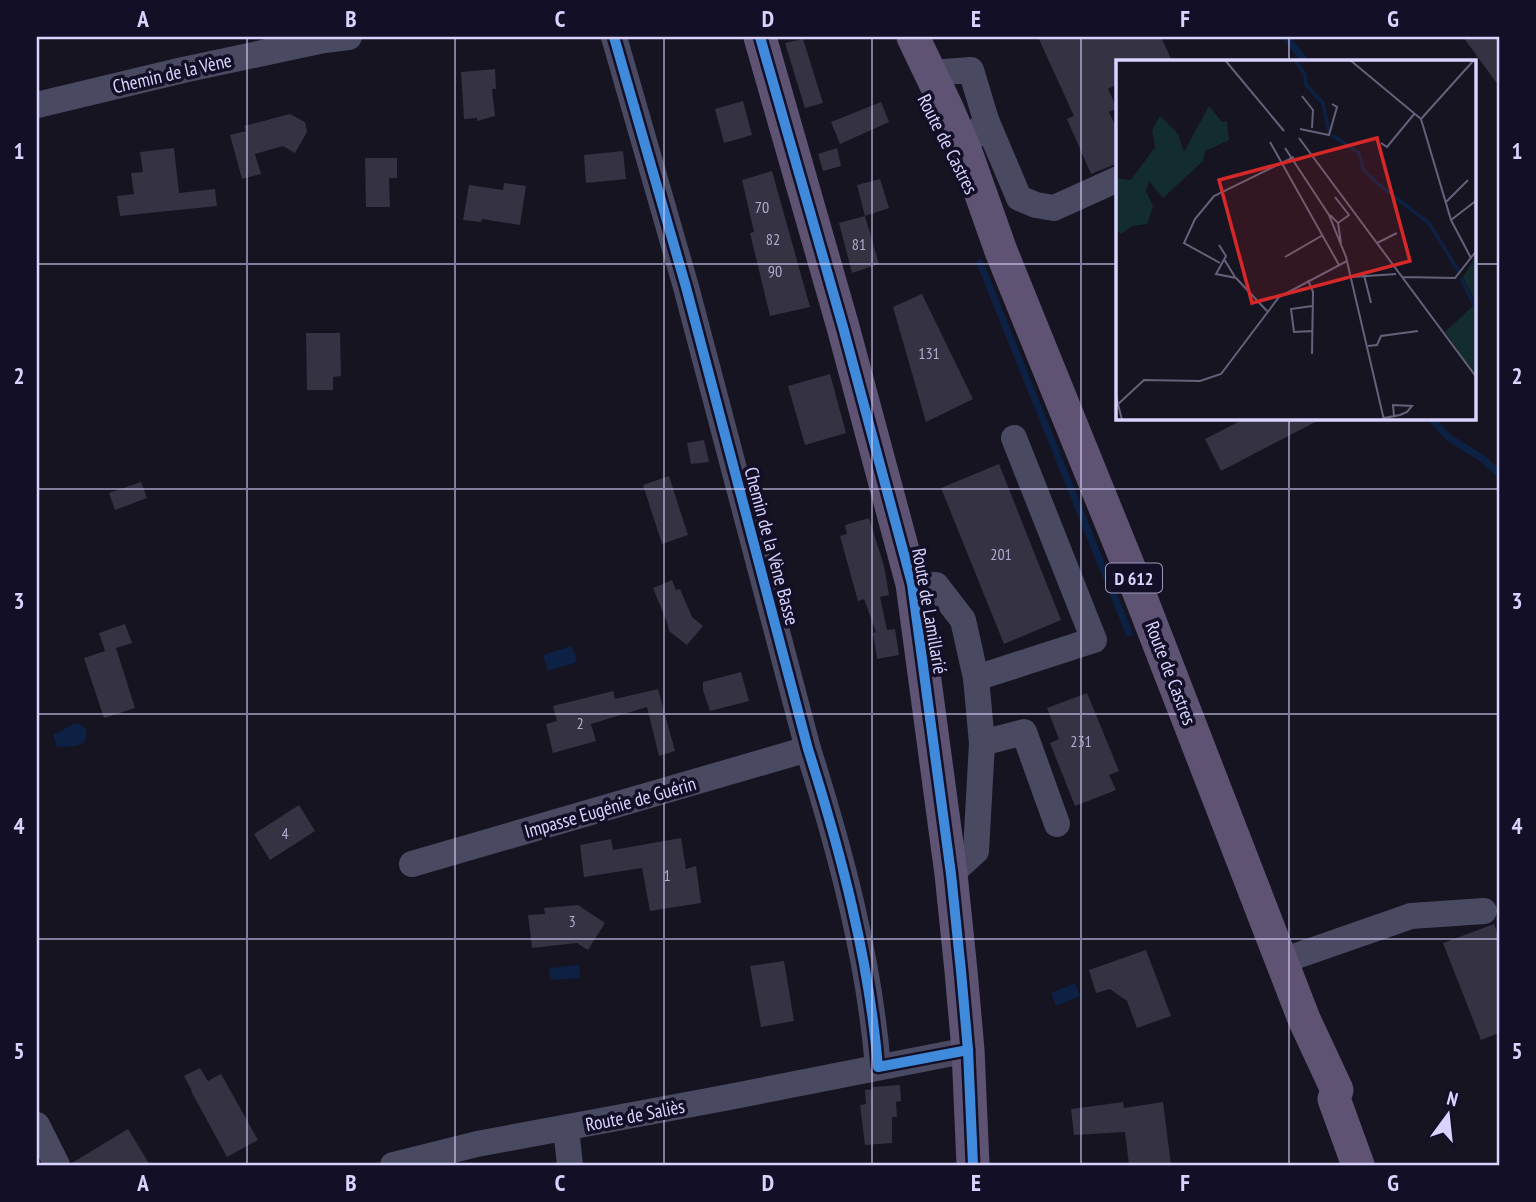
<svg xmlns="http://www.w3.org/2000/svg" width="1536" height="1202" viewBox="0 0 1536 1202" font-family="'PT Sans Narrow',sans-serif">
<rect width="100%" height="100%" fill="#161421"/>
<!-- water -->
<g fill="#0d2144">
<polygon points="572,646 577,662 548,671 543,655"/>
<path d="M74,724H79L86,729C89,749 72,746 57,747L53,735Z"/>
<polygon points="579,965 580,978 551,980 549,968"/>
<polygon points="1075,983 1080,996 1056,1006 1051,993"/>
</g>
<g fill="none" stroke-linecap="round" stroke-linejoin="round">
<!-- stream -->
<g stroke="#0d2144" stroke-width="7">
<polyline points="1286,37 1305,61"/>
<polyline points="980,263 1129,633"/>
<polyline points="1431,418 1448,437 1483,459 1499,474"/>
</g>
</g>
<!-- building -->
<g fill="#343243">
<polygon points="1038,37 1161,37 1172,61 1118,61 1118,84 1108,89 1117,108 1109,112 1118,131 1118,163 1091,174 1067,119 1074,116"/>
<polygon points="1463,37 1499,37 1499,86"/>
<polygon points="803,39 823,103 805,108 785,43"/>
<polygon points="495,69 496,89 492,89 495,116 477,121 477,118 464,119 461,72"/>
<polygon points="743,101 752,135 724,143 715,109"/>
<polygon points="881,102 889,122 840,144 831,122"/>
<polygon points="290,114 305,122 307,132 295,153 283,146 255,154 261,174 242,179 230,135 246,131 244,126"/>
<polygon points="174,148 179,193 215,189 217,206 120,216 117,196 134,194 131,173 143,172 140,152"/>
<polygon points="837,148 841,166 823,171 818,154"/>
<polygon points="623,151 626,179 586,183 584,155"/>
<polygon points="365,158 397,158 397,178 389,178 390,207 366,207"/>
<polygon points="772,171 810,307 770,316 750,233 754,232 742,180"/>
<polygon points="880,179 889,208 865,216 857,185"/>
<polygon points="504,183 526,186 520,225 482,219 481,222 463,220 469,185 503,190"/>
<polygon points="865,216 879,264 852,273 839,223"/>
<polygon points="922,294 973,399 926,422 893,307"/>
<polygon points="306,333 340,333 341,376 333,377 333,390 307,390"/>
<polygon points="830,374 846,433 805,445 788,386"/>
<polygon points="1246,418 1323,418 1221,471 1205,439"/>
<polygon points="704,440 709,462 691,464 687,443"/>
<polygon points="999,464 1061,620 1004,644 941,488"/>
<polygon points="669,476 688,535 662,544 643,485"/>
<polygon points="141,482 147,498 115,510 109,493"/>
<polygon points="869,518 884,566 889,595 880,597 887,630 895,629 899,655 877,659 873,633 876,632 864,599 858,601 840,536 847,534 845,525"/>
<polygon points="672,580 676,590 680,589 692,617 703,626 687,645 669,631 667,622 653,588"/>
<polygon points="125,624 132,643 116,648 135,708 104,718 84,658 105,651 99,633"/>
<polygon points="741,672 749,701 710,711 703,690 703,682"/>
<polygon points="658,689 675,751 659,756 647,707 591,724 596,741 553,753 546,724 557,721 553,706 613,691 615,699"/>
<polygon points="1087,693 1119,771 1109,775 1116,790 1075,806 1050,743 1059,739 1047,708"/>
<polygon points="299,805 315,831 270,860 254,834"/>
<polygon points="681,838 686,869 696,866 701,903 650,911 642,868 584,877 580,845 611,839 613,850"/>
<polygon points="578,905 605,923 588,950 577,943 532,948 528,915 545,914 544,908"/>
<polygon points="1494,924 1499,938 1499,1033 1481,1040 1443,943"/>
<polygon points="1146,950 1171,1016 1137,1028 1127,1001 1110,989 1096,993 1089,970"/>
<polygon points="784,961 794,1021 761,1027 750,966"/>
<polygon points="200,1068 208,1081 221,1074 258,1140 227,1157 191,1091 192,1091 184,1076"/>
<polygon points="900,1085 901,1101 896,1102 897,1117 892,1117 892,1143 865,1145 860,1105 866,1104 865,1090 873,1089 873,1087"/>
<polygon points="1123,1102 1124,1108 1163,1102 1171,1165 1129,1165 1125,1132 1074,1135 1071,1109"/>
<polygon points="128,1129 150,1165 73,1165 72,1163"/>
</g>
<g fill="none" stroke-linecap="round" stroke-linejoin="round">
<!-- minor -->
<g stroke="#4a4962" stroke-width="26">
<path d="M614,37L686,287L808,749C841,853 869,959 878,1067"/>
<polyline points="931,73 971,70 986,120 976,135"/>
<polyline points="37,105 183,70 324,40 349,37"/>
<polyline points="986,120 1019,198 1036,205 1054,208 1118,179"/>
<polyline points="912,584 936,585 963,620 976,678 982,743 976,851 951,874"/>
<polyline points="976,678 1094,640 1014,438"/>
<polyline points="982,743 1024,732 1057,824"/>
<polyline points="412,864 808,749"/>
<polyline points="1282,961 1411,916 1484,911"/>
<polyline points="37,1125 57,1165"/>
<polyline points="566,1128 570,1165"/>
<polyline points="393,1165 477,1144 724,1098 968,1050"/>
</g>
<!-- major -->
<g stroke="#5e5373" stroke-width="33">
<polyline points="760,37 843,327 912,584 951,874 961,971 968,1050 973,1165"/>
<polyline points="913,37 948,110 966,152 1001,251 1131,572 1304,1019 1337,1090 1334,1099 1358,1165"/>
</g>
<!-- cycleway casing -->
<g stroke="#130f26" stroke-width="15">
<g id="cycleway">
<path d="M614,37L686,287L808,749C841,853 869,959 878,1067L968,1050"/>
<polyline points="760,37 843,327 912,584 951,874 961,971 968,1050 973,1165"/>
</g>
</g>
<!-- cycleway -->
<use href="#cycleway" stroke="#408adc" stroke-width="10"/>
</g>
<!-- grid -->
<path fill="none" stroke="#d9d4ff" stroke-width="2" stroke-opacity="0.55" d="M247,37V1165M455,37V1165M664,37V1165M872,37V1165M1081,37V1165M1289,37V61M37,264H1118M1475,264H1499M1289,418V1165M37,489H1499M37,714H1499M37,939H1499"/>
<g text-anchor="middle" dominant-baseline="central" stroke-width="7" stroke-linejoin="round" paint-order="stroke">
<!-- number labels -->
<g font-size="16" fill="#b0acd0">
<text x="762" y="207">70</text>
<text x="773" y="239">82</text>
<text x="859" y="244">81</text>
<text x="775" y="271">90</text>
<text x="929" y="353">131</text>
<text x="1001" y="554">201</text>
<text x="580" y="723">2</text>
<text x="1081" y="741">231</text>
<text x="285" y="833">4</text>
<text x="667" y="875">1</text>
<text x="572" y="921">3</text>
</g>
<!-- shield labels -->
<rect fill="#130f26" stroke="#9e99be" stroke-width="2" x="1106" y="563.5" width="56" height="29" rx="5"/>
<g font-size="18" font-weight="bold" fill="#d9d4ff">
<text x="1134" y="578">D 612</text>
</g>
<!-- street labels -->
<g font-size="19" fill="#d9d4ff" stroke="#130f26">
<text transform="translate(172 73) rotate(-13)">Chemin de la Vène</text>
<text transform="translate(948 144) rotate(63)">Route de Castres</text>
<text transform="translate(772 546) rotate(75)">Chemin de la Vène Basse</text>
<text transform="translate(930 611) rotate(80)">Route de Lamillarié</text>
<text transform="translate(1171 673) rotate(69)">Route de Castres</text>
<text transform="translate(610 807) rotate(-16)">Impasse Eugénie de Guérin</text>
<text transform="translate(635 1115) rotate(-11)">Route de Saliès</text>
</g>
</g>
<!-- overview -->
<g transform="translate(1116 60)">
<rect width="360" height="360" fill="#161421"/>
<path d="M93,46L106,62L111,61L113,80L89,91L87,101L47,138L33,121L30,131L37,146L31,164L16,166L5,174L0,170V118L15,120L39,87L36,70L44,56L62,74L68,92ZM358,199L361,202L360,317L329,272L360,243L347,217Z" fill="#132c2d"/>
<path fill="none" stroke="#0d2144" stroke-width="3.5" d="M179,0L189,15L190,25L207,43L213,72M216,75L243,93L247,109L262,124L313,163L343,212M345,218L361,251"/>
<path fill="none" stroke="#64617a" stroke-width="2" d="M109,0L168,71M234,0L305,59L335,160L355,198M186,36L197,50L196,68M305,59L358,0M184,69L213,75L221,47L216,44M183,78L361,318M154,82L223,205M265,83L271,87L299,53M169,88L213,155L230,197L268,360M219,137L233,155L222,163M330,142L352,120M214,155L222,163L225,183M335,160L361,140M261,183L281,173M103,185L110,196L100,214L120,218L151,251M169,197L207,175M108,199L119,217M104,203L68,183L79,159L98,136L178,97M248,215L255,243M236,217L280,214M286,217L339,218L361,190M192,220L197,232L196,294M196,271L178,272L175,249L196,246M252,286L261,285L265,276L302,271M0,336L6,360M0,346L28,320L84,321L105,314L163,237L231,201M265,360L268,358L284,355L291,352L296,346L277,345L278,356"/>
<path fill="#d62828" fill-opacity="0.15" stroke="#d62828" stroke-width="3.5" d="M261,78L294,201L136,243L103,120Z"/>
<rect width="360" height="360" fill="none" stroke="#d9d4ff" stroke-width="3.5"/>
</g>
<!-- border -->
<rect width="1536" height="1202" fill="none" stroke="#130f26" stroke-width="77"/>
<!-- north arrow -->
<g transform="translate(1448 1115) rotate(15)" stroke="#130f26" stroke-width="5" paint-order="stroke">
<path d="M0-5L12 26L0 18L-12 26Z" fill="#d9d4ff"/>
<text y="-10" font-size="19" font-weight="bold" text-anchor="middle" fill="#d9d4ff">N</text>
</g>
<rect x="38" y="38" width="1460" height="1126" fill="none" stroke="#d9d4ff" stroke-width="2.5"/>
<g font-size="23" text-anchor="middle" font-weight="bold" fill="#d9d4ff">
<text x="143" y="27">A</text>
<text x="351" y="27">B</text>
<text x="560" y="27">C</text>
<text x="768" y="27">D</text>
<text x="976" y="27">E</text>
<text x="1185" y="27">F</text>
<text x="1393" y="27">G</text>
<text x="19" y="159">1</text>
<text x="1517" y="159">1</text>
<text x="19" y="384">2</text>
<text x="1517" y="384">2</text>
<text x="19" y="609">3</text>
<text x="1517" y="609">3</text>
<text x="19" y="834">4</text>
<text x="1517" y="834">4</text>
<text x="19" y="1059">5</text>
<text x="1517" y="1059">5</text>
<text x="143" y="1191">A</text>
<text x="351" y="1191">B</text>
<text x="560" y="1191">C</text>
<text x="768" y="1191">D</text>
<text x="976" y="1191">E</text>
<text x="1185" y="1191">F</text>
<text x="1393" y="1191">G</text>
</g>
</svg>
